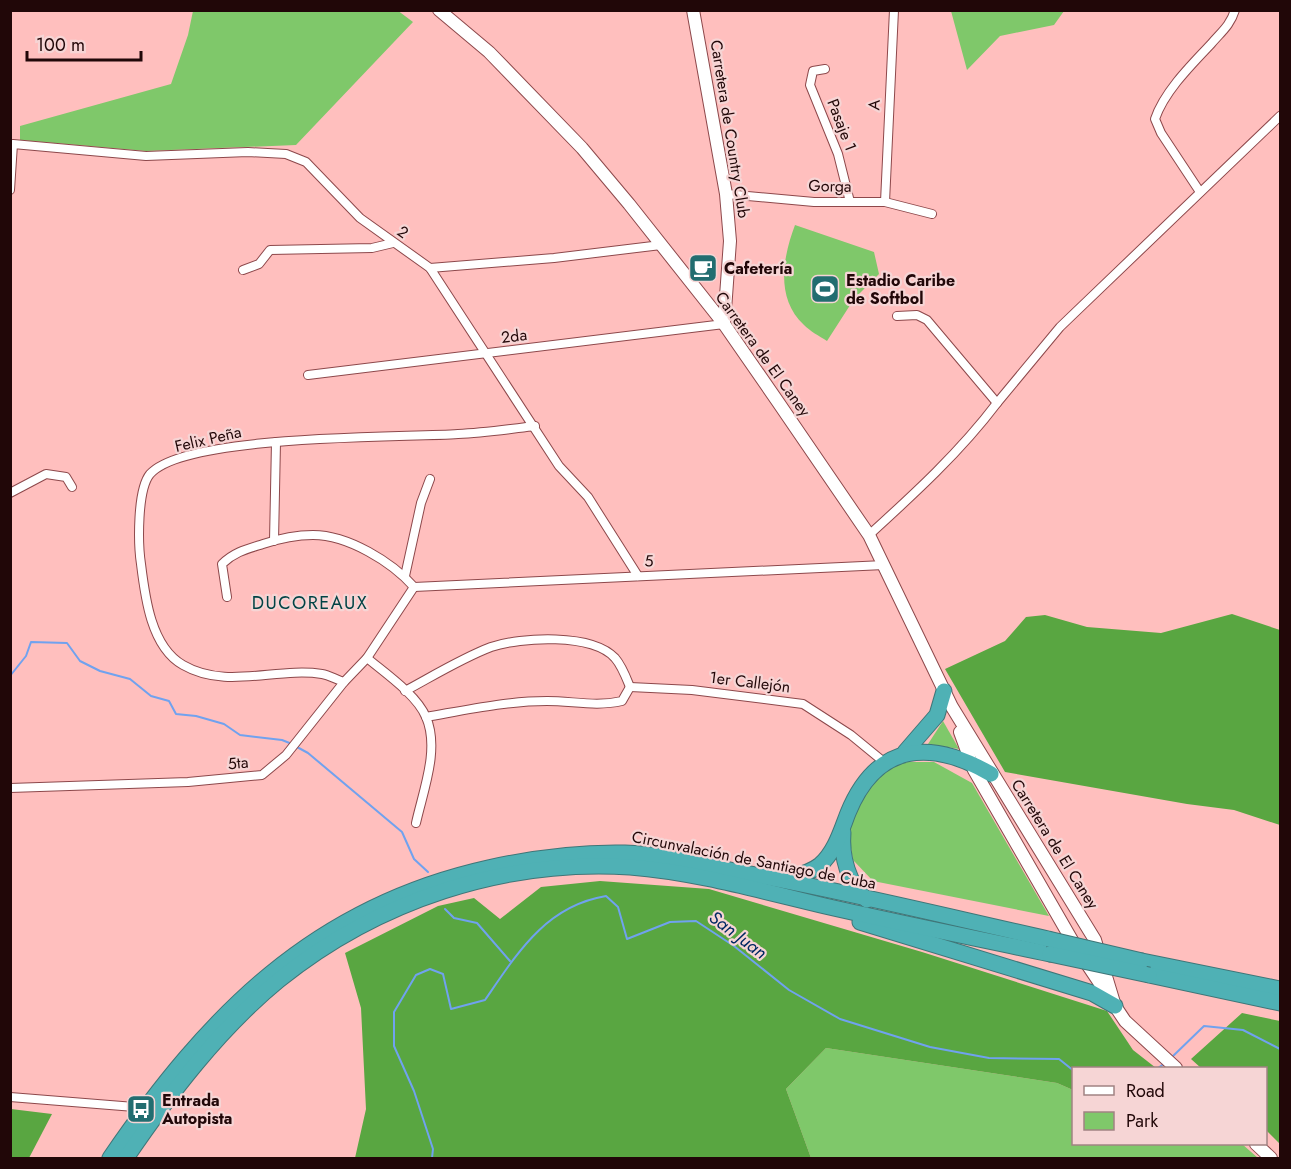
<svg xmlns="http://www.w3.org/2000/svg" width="1291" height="1169" viewBox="0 0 1291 1169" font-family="Jost,sans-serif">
<rect width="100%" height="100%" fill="#ffbfbe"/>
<!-- green -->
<g fill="#7fc86a">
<polygon points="397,10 413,22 296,145 146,151 20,140 20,126 171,84 188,35 193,11"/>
<polygon points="951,11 951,10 1064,11 1054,25 1000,36 967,70"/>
<path d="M795,225L874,252L879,274L854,299L827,341C819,336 810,331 804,325C775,298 783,257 795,225Z"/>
<polygon points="943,721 959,749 928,744"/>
<polygon points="901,762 934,762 972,783 1049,916 873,881 853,860 848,830 856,805 877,778"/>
<polygon points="826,1048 1057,1083 1073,1090 1074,1144 1242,1144 1258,1158 811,1158 786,1089"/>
</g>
<!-- forest -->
<g fill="#59a641">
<polygon points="1232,614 1280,630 1280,825 1234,810 1187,804 1005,772 945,669 1005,641 1026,617 1045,615 1087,627 1161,633"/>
<polygon points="600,881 709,889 922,952 1107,1011 1133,1050 1156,1068 1074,1068 1073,1090 1057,1083 826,1048 786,1089 811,1158 355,1158 366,1109 361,1008 345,953 438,906 474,898 500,919 541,887"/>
<polygon points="1242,1013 1280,1021 1280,1144 1266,1130 1266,1068 1201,1068 1191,1059"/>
<polygon points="11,1109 52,1114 29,1158 11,1158"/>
</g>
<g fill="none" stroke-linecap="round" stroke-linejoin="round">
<!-- stream -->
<g stroke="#70a2ef" stroke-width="2">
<polyline points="10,676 26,656 31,642 67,643 80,661 100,671 130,679 151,696 169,701 176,714 196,716 224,724 240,735 282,740 292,744"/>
<polyline points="297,747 308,753 402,832 414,859 428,872"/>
<polyline points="445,909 454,918 477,923 510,961"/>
<polyline points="1172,1057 1204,1026 1243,1030 1280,1049"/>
<polyline points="1158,1068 1165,1063"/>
<path d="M432,1158L433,1149L414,1091L394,1046V1012L416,975L430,969L443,974L451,1009L485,1000C518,952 546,906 606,896L618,907L627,939L670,922L696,921L734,946L789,990L840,1019L930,1047L989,1058L1059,1059L1074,1071"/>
</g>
<!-- street casing -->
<g stroke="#8d484b" stroke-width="10">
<g id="street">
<polyline points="825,69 813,71 810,85 838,154 850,202"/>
<polyline points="10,190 13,144 146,156 248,152 286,154 306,162 360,218 430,268 559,466 588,497 638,576"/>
<path d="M1200,192L1161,133L1155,119C1164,92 1191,65 1211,44C1221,32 1230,26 1235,10"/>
<polyline points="726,194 814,202 885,202 932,214"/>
<polyline points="885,202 894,10"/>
<polyline points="430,268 554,258 661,245"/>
<polyline points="243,270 259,264 270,250 372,248 393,243"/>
<polyline points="897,316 917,315 927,320 997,403 1060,327 1280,116"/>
<polyline points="308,375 724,324"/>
<polyline points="10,493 46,474 66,477 72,487"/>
<path d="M869,535C914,494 960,452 997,403"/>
<polyline points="274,541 276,442"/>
<polyline points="405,576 421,503 430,479"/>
<polyline points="414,587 884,565"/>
<path d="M227,597L222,564C234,552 247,549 263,544C278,539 297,535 313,535C348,535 392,562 414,587"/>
<path d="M367,658C385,673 417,695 426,717C440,749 423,791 416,823"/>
<path d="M344,682C337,680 329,675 322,674C276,667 226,690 183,665C151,647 145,597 141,564C138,544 137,490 150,474C185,434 401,438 458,434C484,433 510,429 535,426"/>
<polyline points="630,687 692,690 803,704 851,735 884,762"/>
<path d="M405,691C433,676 462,658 491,647C521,637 592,633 615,658C622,666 626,677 630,687"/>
<path d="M426,717C466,710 507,701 547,701C573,701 596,707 622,701L630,687"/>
<polyline points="10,788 188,782 262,775 286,755 344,682 367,658 414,587"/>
<polyline points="10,1097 147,1108"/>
</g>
</g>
<!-- secondary casing -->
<g stroke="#8d484b" stroke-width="14">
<g id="secondary">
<polyline points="439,10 489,52 582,148 629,204 724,324 778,402 869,535 952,707 1095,940 1115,1006"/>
<polyline points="693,10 726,194 730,241 724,324"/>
<polyline points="960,732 974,770 1077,949 1125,1021 1176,1068"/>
<polyline points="1256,1144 1271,1158"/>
</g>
</g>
<!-- highway casing -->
<g stroke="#3f7678" stroke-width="17">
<g id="highway">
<polyline points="905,752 937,715 944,691"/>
<path d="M843,832C841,856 848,884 867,900"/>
<path d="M786,879C797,876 810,873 820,865C835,852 841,831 848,813C877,742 931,739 991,774"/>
<polyline points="860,922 1092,993 1115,1006"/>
<polyline points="1142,961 1280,989"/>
<polyline points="1149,975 1280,1003"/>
<path d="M110,1158C208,1015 313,907 488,868C533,858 578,852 625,853C663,854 703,865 740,872C843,891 945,916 1048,939"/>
<path d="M126,1158C169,1095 219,1029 279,980C377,901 503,859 630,867C695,872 761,891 825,906C899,923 975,938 1050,954"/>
</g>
</g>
<!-- street -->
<use href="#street" stroke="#fff" stroke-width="8"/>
<!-- secondary -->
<use href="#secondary" stroke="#fff" stroke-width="12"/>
<!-- highway -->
<use href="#highway" stroke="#4fb1b5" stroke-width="15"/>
<!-- highway-bridge casing -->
<g stroke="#3f7678" stroke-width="17" stroke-linecap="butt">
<g id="highway-bridge">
<polyline points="1048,939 1142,961"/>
<polyline points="1050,954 1149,975"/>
</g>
</g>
<!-- highway-bridge -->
<use href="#highway-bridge" stroke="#4fb1b5" stroke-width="15"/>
</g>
<!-- icons -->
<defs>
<g id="cafe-square" transform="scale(1.5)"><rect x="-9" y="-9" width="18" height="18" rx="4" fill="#226d70" stroke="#f6d5d5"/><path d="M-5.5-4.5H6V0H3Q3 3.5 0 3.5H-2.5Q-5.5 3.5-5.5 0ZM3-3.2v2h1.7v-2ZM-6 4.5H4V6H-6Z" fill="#fff"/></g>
<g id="stadium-square" transform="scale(1.5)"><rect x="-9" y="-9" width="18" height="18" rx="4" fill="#226d70" stroke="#f6d5d5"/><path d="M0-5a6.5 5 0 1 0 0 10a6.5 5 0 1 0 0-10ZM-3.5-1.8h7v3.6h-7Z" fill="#fff"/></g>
<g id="bus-square" transform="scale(1.5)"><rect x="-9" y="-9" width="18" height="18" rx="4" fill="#226d70" stroke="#f6d5d5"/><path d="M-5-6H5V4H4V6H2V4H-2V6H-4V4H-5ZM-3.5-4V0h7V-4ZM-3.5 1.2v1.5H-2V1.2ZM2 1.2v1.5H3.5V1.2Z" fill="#fff"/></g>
</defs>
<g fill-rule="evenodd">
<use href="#cafe-square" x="703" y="268"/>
<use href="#stadium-square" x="825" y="289"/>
<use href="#bus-square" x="141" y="1109"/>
</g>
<g text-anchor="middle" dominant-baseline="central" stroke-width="4.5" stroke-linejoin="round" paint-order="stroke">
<!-- street labels -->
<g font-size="16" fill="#210708" stroke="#f6d5d5">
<text transform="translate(874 105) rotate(-87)">A</text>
<text transform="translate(842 125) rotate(69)">Pasaje 1</text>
<text transform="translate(730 129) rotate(81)">Carretera de Country Club</text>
<text transform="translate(830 186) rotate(1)">Gorga</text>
<text transform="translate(403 232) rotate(36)">2</text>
<text transform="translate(514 336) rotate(-7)">2da</text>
<text transform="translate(763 354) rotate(54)">Carretera de El Caney</text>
<text transform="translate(208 439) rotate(-13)">Felix Peña</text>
<text transform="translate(649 561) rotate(-1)">5</text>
<text transform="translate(750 682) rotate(7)">1er Callejón</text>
<text transform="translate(238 763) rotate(-6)">5ta</text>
<text transform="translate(1055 844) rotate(58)">Carretera de El Caney</text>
<text transform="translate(754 860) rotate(11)">Circunvalación de Santiago de Cuba</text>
</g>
<!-- poi labels -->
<g font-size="16" font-weight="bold" fill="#210708" stroke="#f6d5d5" text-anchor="start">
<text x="724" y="268">Cafetería</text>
<text x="846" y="280">Estadio Caribe<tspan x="846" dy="18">de Softbol</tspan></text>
<text x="162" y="1100">Entrada<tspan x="162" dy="18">Autopista</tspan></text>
</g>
<!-- neighbourhood labels -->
<g font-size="18" letter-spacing="1.5" fill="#004345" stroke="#f6d5d5">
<text x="310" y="603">DUCOREAUX</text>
</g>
<!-- water labels -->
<g font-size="18" font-style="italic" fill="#012863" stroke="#f6d5d5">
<text transform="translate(738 935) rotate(37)">San Juan</text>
</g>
</g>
<!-- border -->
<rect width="1291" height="1169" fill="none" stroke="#210708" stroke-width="24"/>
<!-- legend -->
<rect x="1072" y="1067" width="195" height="78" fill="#f6d5d5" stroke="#a18383" stroke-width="1.5"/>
<rect x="1084" y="1086" width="30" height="9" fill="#ffffff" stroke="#a18383" stroke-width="1.5"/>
<text x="1126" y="1097" font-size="18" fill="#210708">Road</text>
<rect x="1084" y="1112" width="30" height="18" fill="#7fc86a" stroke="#a18383" stroke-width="1.5"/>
<text x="1126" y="1127" font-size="18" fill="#210708">Park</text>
<!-- scale -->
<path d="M27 51v9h114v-9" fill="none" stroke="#210708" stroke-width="3"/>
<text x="36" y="51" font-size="18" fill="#210708" stroke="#f6d5d5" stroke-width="4.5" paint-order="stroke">100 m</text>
</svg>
